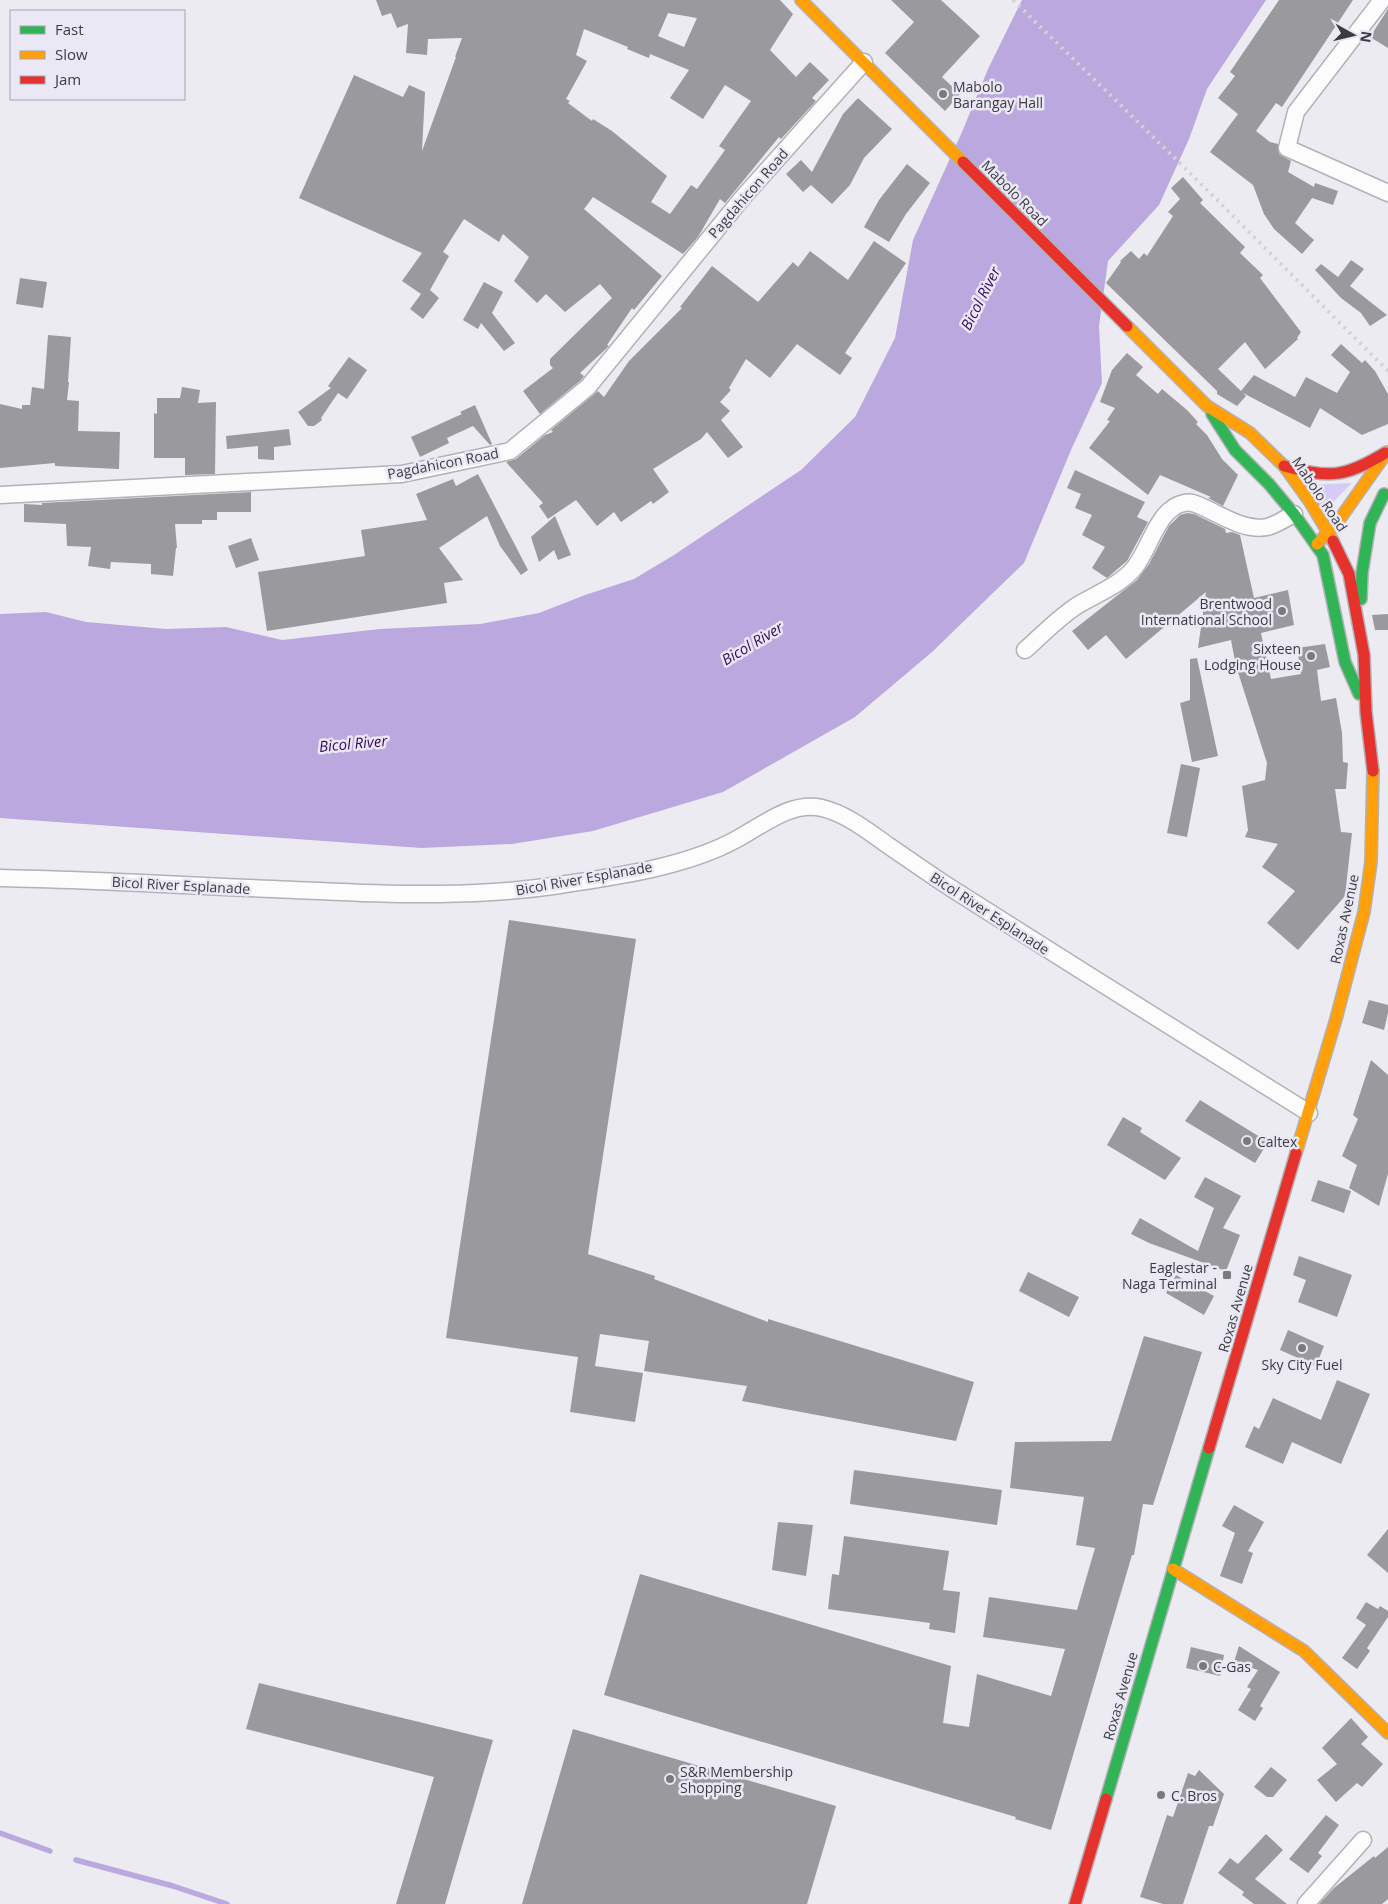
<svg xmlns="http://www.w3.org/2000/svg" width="1388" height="1904" viewBox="0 0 1388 1904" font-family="'Open Sans',sans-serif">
<rect width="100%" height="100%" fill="#ecebf2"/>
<!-- green -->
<polygon fill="#d7caf6" points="1352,483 1335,500 1325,517 1305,485"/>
<!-- water -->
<polygon fill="#baa8de" points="1022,0 1266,0 1207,89 1189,139 1159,205 1108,261 1099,326 1102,383 1071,450 1024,563 932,652 855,717 723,792 593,831 512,844 421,848 0,818 0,614 46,612 86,622 166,629 226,627 282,640 380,629 480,624 539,613 585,595 634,579 674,555 801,470 855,417 895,338 913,240 962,132 988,69"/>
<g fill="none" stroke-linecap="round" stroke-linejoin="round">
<!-- stream -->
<g stroke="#baa8de" stroke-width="5.5">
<polyline points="0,1833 50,1851"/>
<polyline points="76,1860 173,1886 227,1904"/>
</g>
</g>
<!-- building -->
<g fill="#9a999e" fill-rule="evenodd">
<path d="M376,0H780L793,14L770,50L796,77L810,62L829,80L812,98L816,101L781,139L779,137L725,203L720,199L698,237L683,254L593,197L584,209L662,276L634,310L632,308L607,345L609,346L580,373L584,376L581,380L540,414L523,391L553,368L550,365V359L612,298L600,284L565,312L546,294L537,303L514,281L529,257L503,234L499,242L464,219L443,252L449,256L430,290L439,298L423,319L410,309L421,294L402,281L422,253L299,198L354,75L403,97L409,85L425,92L422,151L456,57H455L462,38L428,39L427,55L406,53L408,24L397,28L391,13L382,16ZM668,13L697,18L684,47L658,36ZM584,29L628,47L627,49L649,58L650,54L689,70L670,98L703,119L725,85L751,101L719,146L725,150L697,189L691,185L670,214L651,202L667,176L612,131L593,119L592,121L568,103L570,101L566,99L587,61L576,55Z"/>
<polygon points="891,0 941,0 980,36 942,77 960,94 945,111 885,53 914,22"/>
<polygon points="1279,0 1353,0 1282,107 1276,103 1256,131 1270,142 1278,144 1279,154 1291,161 1288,172 1314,187 1315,183 1338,191 1333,205 1312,198 1295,223 1314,240 1302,254 1274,229 1264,214 1253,185 1210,152 1238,114 1218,98 1235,76 1230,72"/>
<polygon points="1388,9 1388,48 1370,37"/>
<polygon points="858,98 892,129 864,158 850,185 832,204 811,185 803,192 786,174 801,160 812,172 843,114"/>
<polygon points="907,164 930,183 906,214 889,242 864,227 879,200"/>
<polygon points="1183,177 1203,200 1200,203 1245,247 1240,253 1263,275 1260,278 1301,332 1297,338 1298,339 1265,369 1245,342 1218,369 1241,391 1254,375 1295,397 1306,377 1337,393 1350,372 1331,355 1341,344 1362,363 1365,360 1375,371 1388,394 1388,424 1362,435 1320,408 1310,428 1243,393 1246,396 1237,406 1217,394 1217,391 1106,283 1121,262 1120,261 1131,251 1139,259 1144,253 1147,256 1173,216 1168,212 1180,199 1171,188"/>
<polygon points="874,241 906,263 845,353 852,358 840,375 797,344 770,378 746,359 729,388 731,390 720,402 730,411 721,420 743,447 728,458 707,432 701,439 653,469 669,492 653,504 651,501 621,522 614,512 597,526 576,500 548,519 539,506 543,503 506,462 516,459 545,435 553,432 551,430 598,391 604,397 629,361 682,308 680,307 712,266 758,302 793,262 798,267 810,251 848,280"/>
<polygon points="1351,260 1364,269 1350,286 1387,315 1370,326 1361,313 1341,298 1315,270 1321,264 1338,277"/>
<polygon points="20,278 47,282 43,308 16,304"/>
<polygon points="484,282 503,292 492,313 515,343 504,351 481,323 478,329 463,320"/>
<polygon points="48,335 71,337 68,382 69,382 67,400 79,401 78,431 120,432 119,469 55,466 55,463 0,468 0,404 22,409 22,405 30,405 32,387 44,389"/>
<polygon points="1127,353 1143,367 1136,375 1158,394 1162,389 1187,410 1198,422 1196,424 1207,435 1222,459 1238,475 1223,506 1208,498 1211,497 1160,475 1148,495 1089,448 1110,421 1107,420 1115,408 1100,402 1112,370"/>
<polygon points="349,357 367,370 347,399 338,393 321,418 322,420 314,426 308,426 298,412 331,388 328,386"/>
<polygon points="182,387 200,390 198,403 216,402 215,474 185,475 185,458 154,458 154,413 157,414 157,398 180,398"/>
<polygon points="475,405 492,444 490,445 473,426 447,438 449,443 420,457 411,437 462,414 460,412"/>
<polygon points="289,429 291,445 274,447 274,460 258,459 258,446 227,449 226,436"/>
<polygon points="1075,470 1145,502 1137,517 1148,522 1127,561 1107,578 1092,568 1105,547 1082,535 1092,515 1075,508 1081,494 1067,488"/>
<polygon points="478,474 528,570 521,575 500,546 487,516 439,548 463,580 444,583 447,603 267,631 258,572 365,556 361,530 427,520 416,494 453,479 456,486"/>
<polygon points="251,492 251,512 217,512 217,520 202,520 202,524 175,524 177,548 176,548 173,576 151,574 151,564 111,562 110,569 88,566 91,547 67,546 66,524 24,522 24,504 42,505 42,503"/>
<polygon points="1187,513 1194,514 1225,529 1226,533 1232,532 1240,535 1254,598 1288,590 1294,625 1261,633 1271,679 1301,674 1297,648 1325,644 1330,667 1317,670 1321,701 1336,698 1342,733 1343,762 1348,763 1346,789 1335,789 1341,832 1352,833 1345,896 1298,950 1267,923 1295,891 1262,867 1278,844 1245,837 1248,830 1242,786 1265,780 1267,763 1236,666 1231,640 1198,648 1206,592 1126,659 1106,635 1088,650 1072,631 1137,580 1149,564 1169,526 1180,515"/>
<polygon points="555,516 571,555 558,560 554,550 539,562 531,537"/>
<polygon points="251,538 259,560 236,568 228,546"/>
<polygon points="1388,614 1388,630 1375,630 1372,615"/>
<polygon points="1197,658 1218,756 1192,762 1180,703 1190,700 1190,659"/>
<polygon points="1181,764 1200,768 1187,837 1167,833"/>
<polygon points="509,920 636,939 588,1254 655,1276 654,1279 768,1322 768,1319 974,1382 956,1441 742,1401 747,1386 644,1371 649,1341 600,1334 595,1366 643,1373 635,1422 570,1412 578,1357 446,1338"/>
<polygon points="1369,1000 1388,1005 1388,1013 1384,1030 1362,1023"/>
<polygon points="1371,1060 1388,1075 1388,1174 1379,1206 1349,1188 1357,1165 1342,1156 1358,1119 1353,1115"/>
<polygon points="1200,1100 1268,1142 1255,1163 1185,1121"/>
<polygon points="1123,1117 1142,1128 1140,1132 1181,1158 1165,1180 1107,1145"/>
<polygon points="1205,1177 1241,1196 1223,1228 1240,1235 1226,1271 1149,1243 1131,1234 1140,1218 1198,1251 1214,1208 1194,1197"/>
<polygon points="1318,1180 1351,1191 1344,1213 1311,1201"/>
<polygon points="1299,1256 1352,1275 1337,1317 1298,1302 1306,1280 1293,1275"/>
<polygon points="1028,1272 1079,1297 1069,1317 1019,1291"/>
<polygon points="1176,1275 1214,1296 1204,1315 1166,1293"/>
<polygon points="1288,1330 1324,1346 1316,1366 1280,1350"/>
<polygon points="1144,1336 1202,1352 1153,1505 1143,1504 1134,1555 1132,1555 1051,1830 1015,1819 1016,1817 604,1695 640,1574 951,1666 943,1723 969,1727 977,1674 1051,1696 1065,1649 983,1637 989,1597 1077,1610 1095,1548 1076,1545 1084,1497 1010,1488 1015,1442 1111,1441"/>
<polygon points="1337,1380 1370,1394 1341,1464 1292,1442 1283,1464 1245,1447 1254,1426 1259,1429 1273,1398 1321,1420"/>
<polygon points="854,1470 1002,1490 997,1525 850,1504"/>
<polygon points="1234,1505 1264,1522 1248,1551 1253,1553 1242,1584 1220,1576 1235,1533 1222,1526"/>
<polygon points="778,1522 813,1525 806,1576 772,1570"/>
<polygon points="1388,1529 1388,1573 1367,1555"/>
<polygon points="844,1536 949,1551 943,1590 960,1592 955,1633 929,1629 930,1623 828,1609 832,1574 839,1575"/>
<polygon points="1366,1602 1378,1609 1380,1606 1388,1611 1388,1617 1367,1648 1370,1651 1357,1669 1342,1658 1366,1625 1356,1618"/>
<polygon points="1239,1646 1280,1672 1260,1706 1263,1708 1255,1721 1238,1710 1251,1689 1247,1687 1258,1670 1234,1662"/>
<polygon points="1191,1647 1224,1655 1220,1676 1186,1668"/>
<polygon points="259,1683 493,1740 445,1904 396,1904 434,1777 246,1729"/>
<polygon points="1351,1718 1368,1737 1361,1744 1383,1764 1362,1787 1357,1783 1336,1802 1317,1780 1337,1764 1322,1748"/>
<polygon points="573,1729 836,1806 807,1904 522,1904"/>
<polygon points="1271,1767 1287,1780 1273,1797 1267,1797 1254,1787"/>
<polygon points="1199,1770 1224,1794 1213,1826 1209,1826 1183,1904 1163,1904 1140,1897 1167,1815 1173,1817 1188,1773 1195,1776"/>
<polygon points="1326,1815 1339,1825 1318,1853 1322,1856 1308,1873 1289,1859"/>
<polygon points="1266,1834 1283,1850 1255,1879 1287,1904 1254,1904 1242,1895 1244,1892 1218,1873 1230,1858 1238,1864"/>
<polygon points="1388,1847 1388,1899 1382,1904 1319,1904 1334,1888 1374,1856 1375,1858"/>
</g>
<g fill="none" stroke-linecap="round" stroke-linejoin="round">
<!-- street casing -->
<g stroke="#b2b1b7" stroke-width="19">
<g id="street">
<polyline points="1382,0 1296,112 1287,148 1388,193"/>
<polyline points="0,495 402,474 510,451 588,387 744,196 864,62"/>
<path d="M1025,650C1042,635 1059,617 1078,605C1096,594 1121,585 1135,567C1150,548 1158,508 1184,503C1192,501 1198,505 1205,508C1224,517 1246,531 1267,527C1276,525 1286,518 1294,514"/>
<path d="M0,878C106,880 213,887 319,891C399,895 480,897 560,885C618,876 686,867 737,839C763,825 791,801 822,808C847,814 869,832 889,846C911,861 932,876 954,890C1072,965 1190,1039 1309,1113"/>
<polyline points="1306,1904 1363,1840"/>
</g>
</g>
<!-- fast casing -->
<g stroke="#b2b1b7" stroke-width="14">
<g id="fast">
<polyline points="1212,414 1235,450 1269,484 1294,514 1323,555 1345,662 1359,694"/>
<polyline points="1361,599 1362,573 1370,523 1384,494"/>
<polyline points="1106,1799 1209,1448"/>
</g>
</g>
<!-- slow casing -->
<g stroke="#b2b1b7" stroke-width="14">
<g id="slow">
<polyline points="801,0 963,162"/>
<polyline points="1127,326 1207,406 1250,433 1284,466 1310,502 1333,541"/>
<polyline points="1317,544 1337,523 1387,452"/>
<polyline points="1296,1153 1336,1019 1364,912 1371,862 1373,771"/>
<polyline points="1173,1569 1304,1651 1388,1733"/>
</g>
</g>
<!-- jam casing -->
<g stroke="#b2b1b7" stroke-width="14">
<g id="jam">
<polyline points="963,162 1127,326"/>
<path d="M1284,466C1330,478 1344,478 1385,453"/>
<polyline points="1333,541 1349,574 1364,655 1366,712 1373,771"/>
<polyline points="1209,1448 1296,1153"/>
<polyline points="1075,1904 1106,1799"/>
</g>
</g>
<!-- street -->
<use href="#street" stroke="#fcfcfd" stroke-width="16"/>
<!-- fast -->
<use href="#fast" stroke="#30b455" stroke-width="11"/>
<!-- slow -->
<use href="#slow" stroke="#ff9f0a" stroke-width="11"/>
<!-- jam -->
<use href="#jam" stroke="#e5322d" stroke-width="11"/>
<!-- rail -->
<polyline stroke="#d2d2d4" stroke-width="4" stroke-dasharray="2.5 5" stroke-linecap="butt" points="1013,0 1192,175 1388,371"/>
</g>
<!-- markers -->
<g fill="#7a797e" stroke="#ebe8f5" stroke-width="2">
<circle cx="943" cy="94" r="5"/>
<circle cx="1282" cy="611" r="5"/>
<circle cx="1311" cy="656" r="5"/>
<circle cx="1247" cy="1141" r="5"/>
<rect x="1222" y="1270" width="10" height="10" rx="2.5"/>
<circle cx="1302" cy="1348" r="5"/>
<circle cx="1203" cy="1666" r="5"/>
<circle cx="670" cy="1779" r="5"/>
<circle cx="1161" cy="1795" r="5"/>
</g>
<g text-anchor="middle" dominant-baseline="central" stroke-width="5" stroke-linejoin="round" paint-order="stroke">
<!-- poi labels -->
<g font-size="14" fill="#3c3b40" stroke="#ebe8f5" text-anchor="start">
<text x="953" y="86">Mabolo<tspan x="953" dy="16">Barangay Hall</tspan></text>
<text x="1272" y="603" text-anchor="end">Brentwood<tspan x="1272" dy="16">International School</tspan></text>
<text x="1301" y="648" text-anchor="end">Sixteen<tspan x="1301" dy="16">Lodging House</tspan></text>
<text x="1257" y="1141">Caltex</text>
<text x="1217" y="1267" text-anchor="end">Eaglestar -<tspan x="1217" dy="16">Naga Terminal</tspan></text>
<text x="1302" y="1364" text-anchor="middle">Sky City Fuel</text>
<text x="1213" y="1666">C-Gas</text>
<text x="680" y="1771">S&amp;R Membership<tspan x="680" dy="16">Shopping</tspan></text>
<text x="1171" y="1795">C. Bros</text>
</g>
<!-- street labels -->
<g font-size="14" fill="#3c3b40" stroke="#ebe8f5">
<text transform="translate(748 193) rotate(-49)">Pagdahicon Road</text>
<text transform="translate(1015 193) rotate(45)">Mabolo Road</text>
<text transform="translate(443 463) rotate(-11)">Pagdahicon Road</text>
<text transform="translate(1320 494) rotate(56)">Mabolo Road</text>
<text transform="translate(584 878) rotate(-10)">Bicol River Esplanade</text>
<text transform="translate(181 885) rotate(3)">Bicol River Esplanade</text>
<text transform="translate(990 913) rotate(33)">Bicol River Esplanade</text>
<text transform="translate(1344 919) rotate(-78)">Roxas Avenue</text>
<text transform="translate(1235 1308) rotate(-74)">Roxas Avenue</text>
<text transform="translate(1120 1696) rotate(-74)">Roxas Avenue</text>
</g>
<!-- water labels -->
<g font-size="15" font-style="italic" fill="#350962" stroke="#ebe8f5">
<text transform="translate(980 298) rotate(-63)">Bicol River</text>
<text transform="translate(752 643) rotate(-31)">Bicol River</text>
<text transform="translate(353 743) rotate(-5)">Bicol River</text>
</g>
</g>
<!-- legend -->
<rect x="10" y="10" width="175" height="90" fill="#ebe8f5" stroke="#a5a3ad"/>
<rect x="20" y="26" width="25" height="8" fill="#30b455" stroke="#a5a3ad"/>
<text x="55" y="35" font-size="15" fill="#3c3b40">Fast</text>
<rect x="20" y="51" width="25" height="8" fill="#ff9f0a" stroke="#a5a3ad"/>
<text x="55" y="60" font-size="15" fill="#3c3b40">Slow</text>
<rect x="20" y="76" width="25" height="8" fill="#e5322d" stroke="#a5a3ad"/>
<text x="55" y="85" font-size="15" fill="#3c3b40">Jam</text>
<!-- north arrow -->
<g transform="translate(1353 35) rotate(98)" stroke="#ebe8f5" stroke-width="4" paint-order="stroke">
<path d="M0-4L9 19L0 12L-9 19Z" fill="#3c3b40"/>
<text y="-8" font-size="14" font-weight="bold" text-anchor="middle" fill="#3c3b40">N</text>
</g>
</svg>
